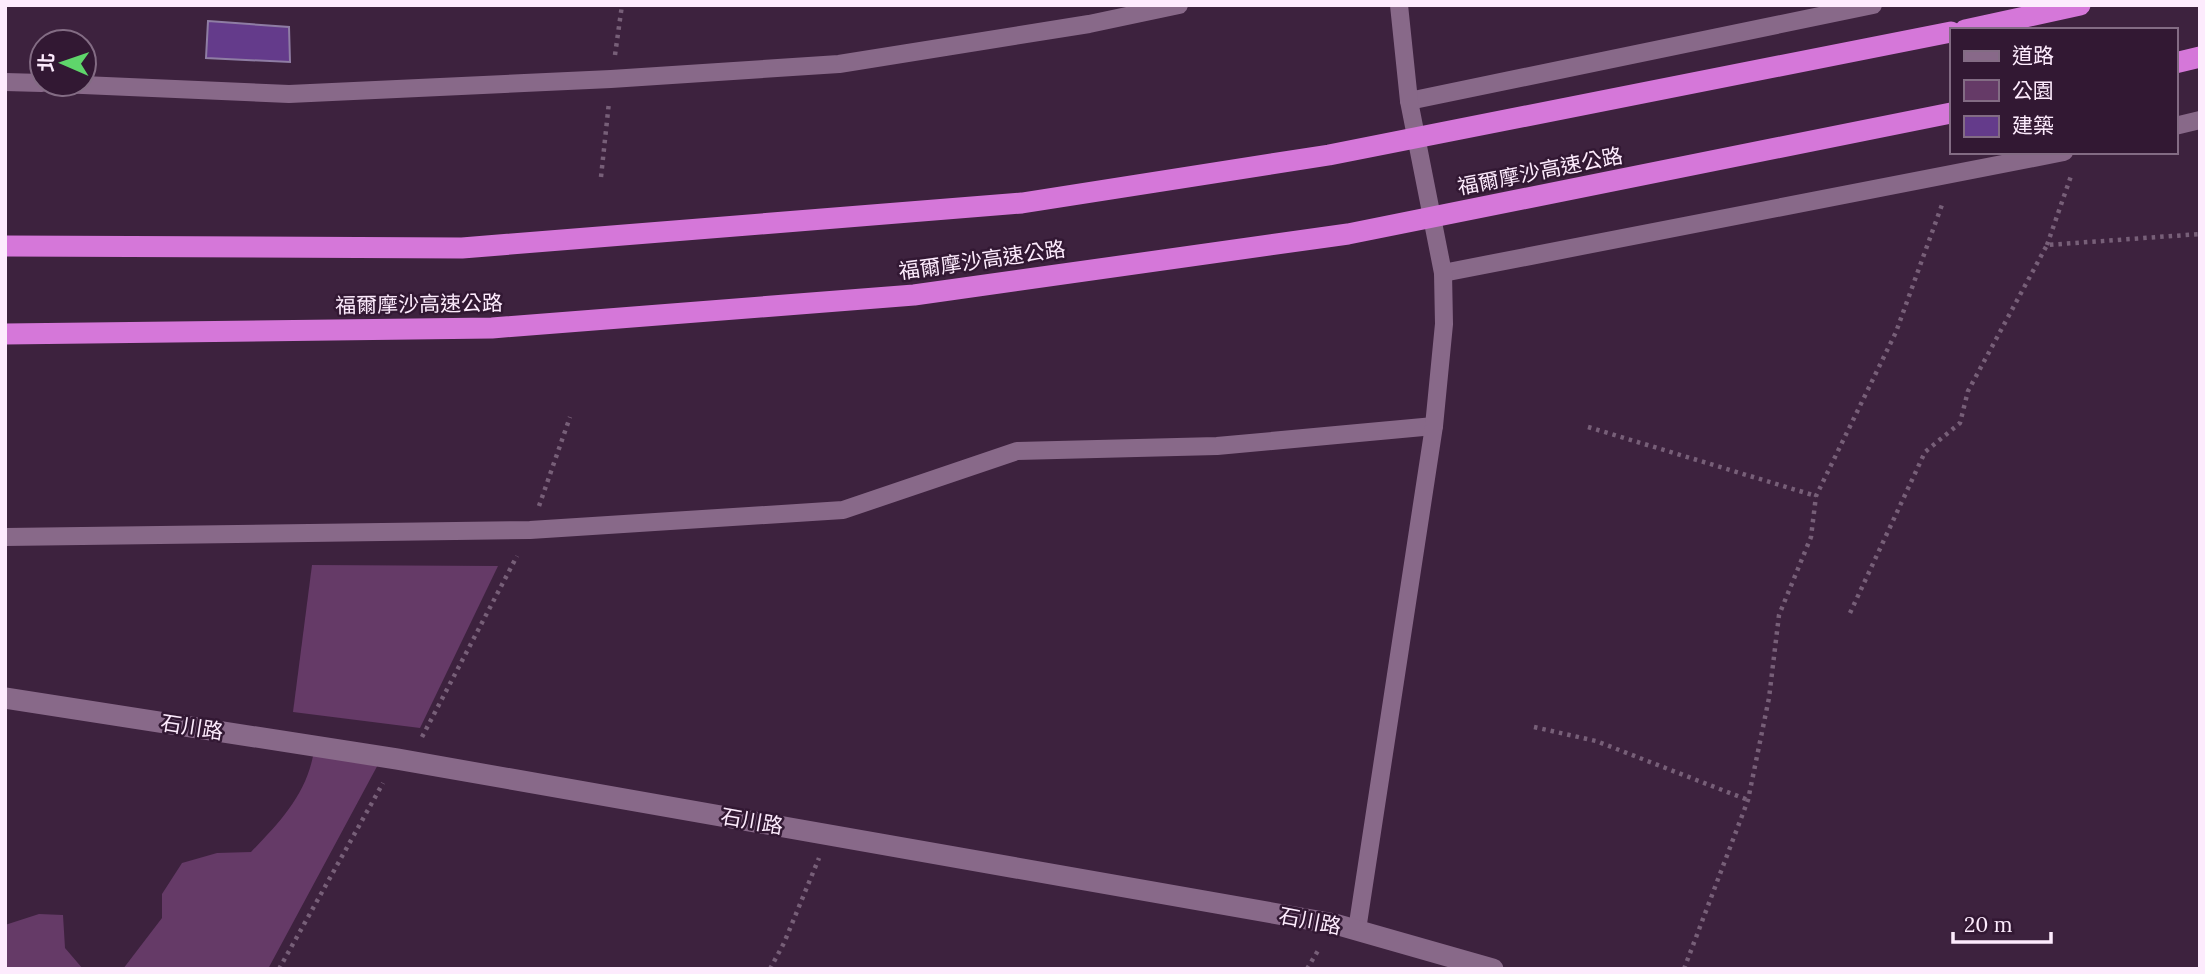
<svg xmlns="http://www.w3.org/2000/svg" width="2205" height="974" viewBox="0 0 2205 974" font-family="Lora,'Noto Sans TC',serif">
<rect width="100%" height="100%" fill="#3d223e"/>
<!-- green -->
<g fill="#653a67">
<polygon points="312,565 498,566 420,728 293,712"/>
<path d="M313,756L381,759L268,969H123L162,918V894L182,863L217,853L251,852C279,823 305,796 313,756Z"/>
<polygon points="39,914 63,915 65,948 83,969 5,969 5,925"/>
</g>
<!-- building -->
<polygon fill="#643b8b" stroke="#8f7da4" stroke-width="2" points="208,21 289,27 290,62 206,58"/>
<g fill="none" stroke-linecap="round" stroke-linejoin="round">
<!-- path -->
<g stroke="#775f78" stroke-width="4.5" stroke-dasharray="3.5 5" stroke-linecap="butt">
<polyline points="615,55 622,5"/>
<polyline points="601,177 609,102"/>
<polyline points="2047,245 2071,176"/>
<polyline points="1588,427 1816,496"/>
<polyline points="539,506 570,417"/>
<polyline points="1850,613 1925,452 1960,423 1968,391 2047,245 2200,234"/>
<polyline points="1534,727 1596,741 1748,800"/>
<polyline points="422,737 517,556"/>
<polyline points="279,969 383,783"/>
<polyline points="770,969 784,943 819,858"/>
<polyline points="1307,969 1319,949"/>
<polyline points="1684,969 1748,800 1769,698 1779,615 1811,537 1816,496 1896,332 1943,202"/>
</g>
<!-- lane -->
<g stroke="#886989" stroke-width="18">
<polyline points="5,82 42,83"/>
<polyline points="60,84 289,94 611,79 839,64 1089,24 1179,5"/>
<polyline points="1409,101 1873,5"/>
<polyline points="2175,126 2200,120"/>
<polyline points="1443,273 2064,152"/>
<polyline points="5,537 530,530 843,510 1017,451 1217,446 1434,426"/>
<polyline points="1357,930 1434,426 1444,324 1443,273 1409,101 1399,5"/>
</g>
<!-- secondary -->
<polyline stroke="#886989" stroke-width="21" points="5,698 397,759 1335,924 1493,969"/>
<!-- highway -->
<g stroke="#d577d9" stroke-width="21">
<polyline points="1965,30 2080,5"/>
<polyline points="2175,63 2200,57"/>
<polyline points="5,246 462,248 1022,203 1329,155 1951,32"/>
<polyline points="5,334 492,328 914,295 1348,234 1951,113"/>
</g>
</g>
<g text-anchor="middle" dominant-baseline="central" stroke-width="5" stroke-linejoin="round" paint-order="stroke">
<!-- street labels -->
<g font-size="21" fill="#fdebfd" stroke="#321833">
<text transform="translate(1540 171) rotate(-11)">福爾摩沙高速公路</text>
<text transform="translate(982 260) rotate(-8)">福爾摩沙高速公路</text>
<text transform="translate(419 304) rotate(-1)">福爾摩沙高速公路</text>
<text transform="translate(192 727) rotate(9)">石川路</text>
<text transform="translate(752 821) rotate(10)">石川路</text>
<text transform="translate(1310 921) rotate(11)">石川路</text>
</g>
</g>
<!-- border -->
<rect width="2205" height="974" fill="none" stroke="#fdebfd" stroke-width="14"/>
<!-- legend -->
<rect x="1950" y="28" width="228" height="126" fill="#321833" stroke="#836c84" stroke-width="2"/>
<rect x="1964" y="51" width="35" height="10" fill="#886989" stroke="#836c84" stroke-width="2"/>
<text x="2012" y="63" font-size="21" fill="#fdebfd">道路</text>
<rect x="1964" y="80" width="35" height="21" fill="#653a67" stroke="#836c84" stroke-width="2"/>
<text x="2012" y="98" font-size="21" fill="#fdebfd">公園</text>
<rect x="1964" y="116" width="35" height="21" fill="#643b8b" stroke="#836c84" stroke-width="2"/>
<text x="2012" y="133" font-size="21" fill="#fdebfd">建築</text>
<!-- north arrow -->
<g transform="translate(63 63) rotate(272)"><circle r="33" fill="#321833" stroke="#836c84" stroke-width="2"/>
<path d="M0-5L12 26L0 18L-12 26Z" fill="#5fd56b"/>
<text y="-10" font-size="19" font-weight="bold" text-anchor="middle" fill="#fdebfd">北</text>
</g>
<!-- scale -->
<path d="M1953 932v10h98v-10" fill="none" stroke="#fdebfd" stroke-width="3.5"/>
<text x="1964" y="932" font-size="21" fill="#fdebfd" stroke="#321833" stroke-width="5" paint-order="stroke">20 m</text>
</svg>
